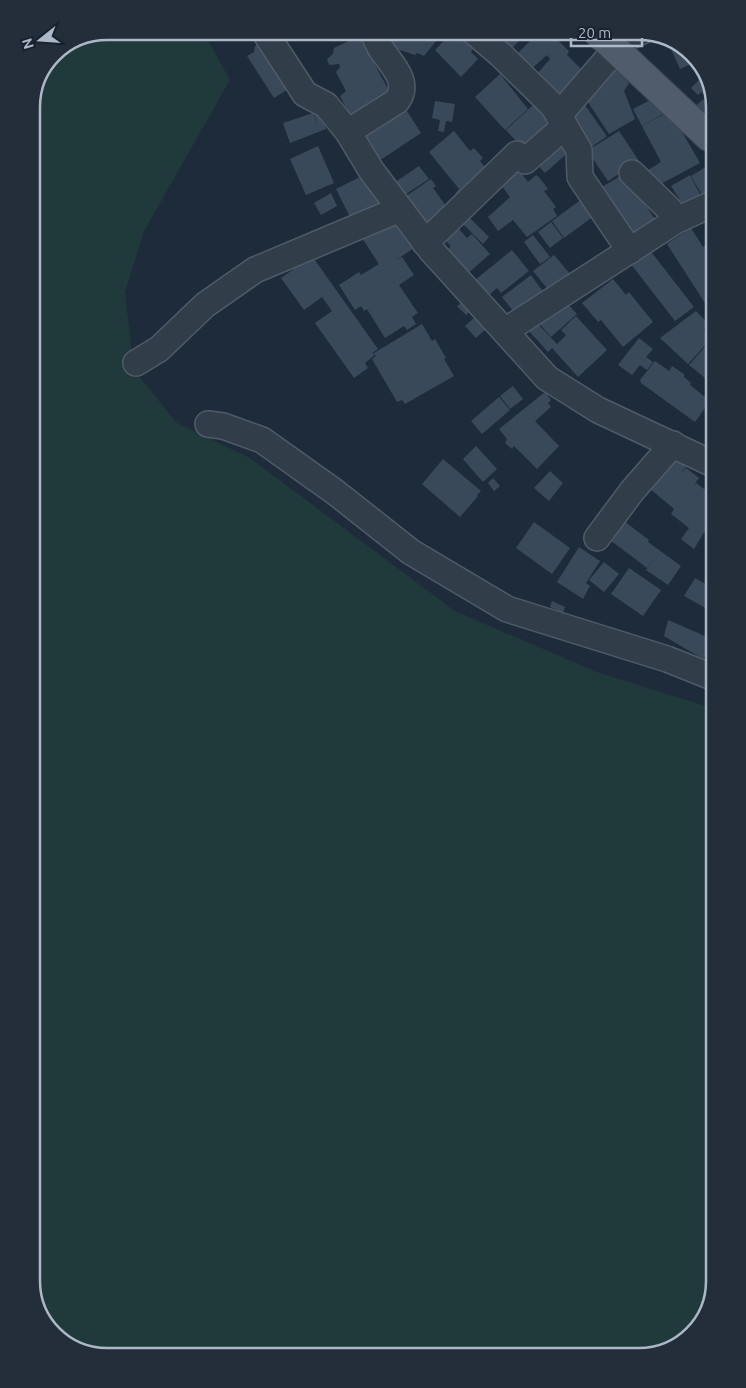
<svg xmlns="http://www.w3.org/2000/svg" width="746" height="1388" viewBox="0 0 746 1388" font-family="Ubuntu,sans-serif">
<rect width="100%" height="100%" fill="#1e2b3a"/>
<!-- green -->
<polygon fill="#20393b" points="107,31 203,31 230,80 144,231 125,292 134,370 177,423 250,458 455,611 597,672 712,708 715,1282 702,1323 668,1351 102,1357 65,1344 37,1310 31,102 54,53"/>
<!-- building -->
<g fill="#3a495a">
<polygon points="382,31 444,31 424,56 417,53 415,55 397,49 382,35"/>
<polygon points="453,31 456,31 473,49 471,52 478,59 461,77 435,50"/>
<polygon points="491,31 529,31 509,51"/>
<polygon points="540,31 548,31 569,51 567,55 588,76 563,101 537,74 550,59 547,55 530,70 515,56"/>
<polygon points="550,31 566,31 558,39"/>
<polygon points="359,36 391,94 351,118 340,96 346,91 336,72 340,67 339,64 329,65 327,59 333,54 334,48"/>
<polygon points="262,42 290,88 274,98 247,56 254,52 255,46"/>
<polygon points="678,44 685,47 692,59 694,58 703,69 699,71 695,62 680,69 670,47"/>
<polygon points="613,60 623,70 622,75 629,83 624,91 635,119 609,134 584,96"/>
<polygon points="500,74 528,109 505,130 475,97"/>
<polygon points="704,75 709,80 709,100 701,92 698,95 691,88"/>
<polygon points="656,97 665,113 642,126 633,109"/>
<polygon points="703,99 709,104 709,111 705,116 695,107"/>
<polygon points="435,101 455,104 452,122 446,121 444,132 438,131 440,120 432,118"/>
<polygon points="582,101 606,135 606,137 590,148 569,118"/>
<polygon points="535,103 552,118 547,123 552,128 526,152 506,130"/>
<polygon points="407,111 421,133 379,161 362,134 386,118 389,121"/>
<polygon points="670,111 700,163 657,186 648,170 661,162 642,126"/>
<polygon points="321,112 326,129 290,143 283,123 313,113 318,129 314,114"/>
<polygon points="454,131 470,151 474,148 483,158 480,161 490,173 460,199 455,194 459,189 429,152"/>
<polygon points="619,131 639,161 608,181 589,153 590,149"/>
<polygon points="561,139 571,150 545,173 535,162"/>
<polygon points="318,146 334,183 306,195 290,159"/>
<polygon points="709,165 709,191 702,195 691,176"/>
<polygon points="419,166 429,179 403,196 394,183"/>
<polygon points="517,168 528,182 536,175 539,177 548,189 544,191 556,207 553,209 557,216 527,237 513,220 498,231 488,217 510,197 499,182"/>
<polygon points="366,174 382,206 352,221 336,189"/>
<polygon points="624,174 659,225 636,242 600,188"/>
<polygon points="690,175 701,196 684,206 671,186"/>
<polygon points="431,179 436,186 433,188 451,213 430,229 406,196"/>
<polygon points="331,193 337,206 321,215 314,203"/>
<polygon points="586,196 598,213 564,238 552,221"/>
<polygon points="470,218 489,237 483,244 463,224"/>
<polygon points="396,222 414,248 396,260 402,257 414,275 399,285 418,313 412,317 416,324 407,330 404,326 385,338 367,309 364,311 361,306 355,310 339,285 359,272 361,275 379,264 362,238 384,224 387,229"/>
<polygon points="551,222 563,238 550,248 538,232"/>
<polygon points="691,228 703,247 706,245 710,250 710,311 667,244"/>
<polygon points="459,229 467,238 472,234 490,254 466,275 446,251 451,246 446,241"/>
<polygon points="533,235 550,257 540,264 524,242"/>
<polygon points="649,249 694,307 675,321 630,263"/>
<polygon points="512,250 529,271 501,293 497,288 488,296 475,280"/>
<polygon points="554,255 571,275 550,292 533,271"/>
<polygon points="312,256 378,349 371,354 373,353 375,355 365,363 368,368 354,378 315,323 332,311 322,297 304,310 281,278"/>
<polygon points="531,275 544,293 516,315 502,297"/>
<polygon points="613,279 626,295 629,292 653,322 623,347 601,320 598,322 582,303"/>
<polygon points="563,299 577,314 551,337 538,322"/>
<polygon points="463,301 472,310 466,315 457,306"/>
<polygon points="696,311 709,324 704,329 710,340 688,364 660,338"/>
<polygon points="476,316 487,328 476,338 465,326"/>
<polygon points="576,316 607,350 578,377 552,348 548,352 528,330 536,322 557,344 566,335 561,330"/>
<polygon points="422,324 432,341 435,339 446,358 444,359 454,376 405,404 402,400 397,402 372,359 376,356 374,353"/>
<polygon points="639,338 653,349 646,357 653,362 647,370 640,365 632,375 618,365"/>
<polygon points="710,341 710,382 689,365"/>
<polygon points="655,361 669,371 672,366 684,374 684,377 691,383 690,385 710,401 695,422 641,383 640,380"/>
<polygon points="513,386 523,399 510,409 500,396"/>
<polygon points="545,392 551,400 548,403 551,407 535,421 559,446 537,469 514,446 512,449 505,443 507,439 499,429"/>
<polygon points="499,397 510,410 482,434 471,421"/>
<polygon points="476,446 497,469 483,482 463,459"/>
<polygon points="673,454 688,464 681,473 686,468 699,478 693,486 696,483 711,494 711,521 694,549 681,539 689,528 671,514 674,509 648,487"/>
<polygon points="443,459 481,491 477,495 478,496 460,517 422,484"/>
<polygon points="550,471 563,483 549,501 534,488"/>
<polygon points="493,478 500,486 494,491 488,483"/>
<polygon points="620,518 649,540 648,542 681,566 668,585 646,570 658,554 647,568 606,537"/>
<polygon points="534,522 570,548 552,574 516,548"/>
<polygon points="579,547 600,561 586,583 590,586 583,599 557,582"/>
<polygon points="604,562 619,574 604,592 589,580"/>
<polygon points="629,568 661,590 643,616 611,594"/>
<polygon points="695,578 711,587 711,603 709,610 684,596"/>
<polygon points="552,601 565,607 563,613 550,607"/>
<polygon points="668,620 712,639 712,645 703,659 664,636"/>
</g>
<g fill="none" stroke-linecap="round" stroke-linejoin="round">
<!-- minor casing -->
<g stroke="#505a68" stroke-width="28">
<g id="minor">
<polyline points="264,31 305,94 326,105 348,132 371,170 431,250 547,378 598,410 711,463"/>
<polyline points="473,31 501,55 553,106 579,150 580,177 630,251"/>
<polyline points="611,45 642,31"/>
<polyline points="559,115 616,49"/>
<path d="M348,132L397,101C411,82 391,64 381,49C378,43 375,38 373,31"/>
<polyline points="632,173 669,209 677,220"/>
<polyline points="425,243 517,154 525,161 565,126"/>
<polyline points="505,331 677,220 710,205"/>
<polyline points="136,363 159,349 205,305 255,270 400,209"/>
<polyline points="208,424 223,426 262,440 335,492 411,552 507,609 667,659 712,677"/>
<polyline points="597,538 632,491 673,444"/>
</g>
</g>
<!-- major casing -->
<g stroke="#3c4654" stroke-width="30">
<polyline id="major" points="596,31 709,137"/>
</g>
<!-- minor -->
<use href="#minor" stroke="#323d4a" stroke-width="25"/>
<!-- major -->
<use href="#major" stroke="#505c6b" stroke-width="28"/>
</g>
<!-- crop -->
<path d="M0 0H746V1388H0ZM107 40H639A67 67 0 0 1 706 107V1281A67 67 0 0 1 639 1348H107A67 67 0 0 1 40 1281V107A67 67 0 0 1 107 40Z" fill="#242e3b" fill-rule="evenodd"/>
<path fill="none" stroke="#acb7c7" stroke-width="2.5" d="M107 40H639A67 67 0 0 1 706 107V1281A67 67 0 0 1 639 1348H107A67 67 0 0 1 40 1281V107A67 67 0 0 1 107 40Z"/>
<!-- north arrow -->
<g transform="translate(40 40) rotate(253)" stroke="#18222f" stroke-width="4" paint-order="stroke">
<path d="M0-4L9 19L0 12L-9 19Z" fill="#acb7c7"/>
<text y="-8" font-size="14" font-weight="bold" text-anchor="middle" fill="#acb7c7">N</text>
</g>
<!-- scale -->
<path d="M571 38v8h71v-8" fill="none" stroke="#acb7c7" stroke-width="2.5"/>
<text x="578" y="38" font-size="15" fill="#acb7c7" stroke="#18222f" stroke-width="4" paint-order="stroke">20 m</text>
</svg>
